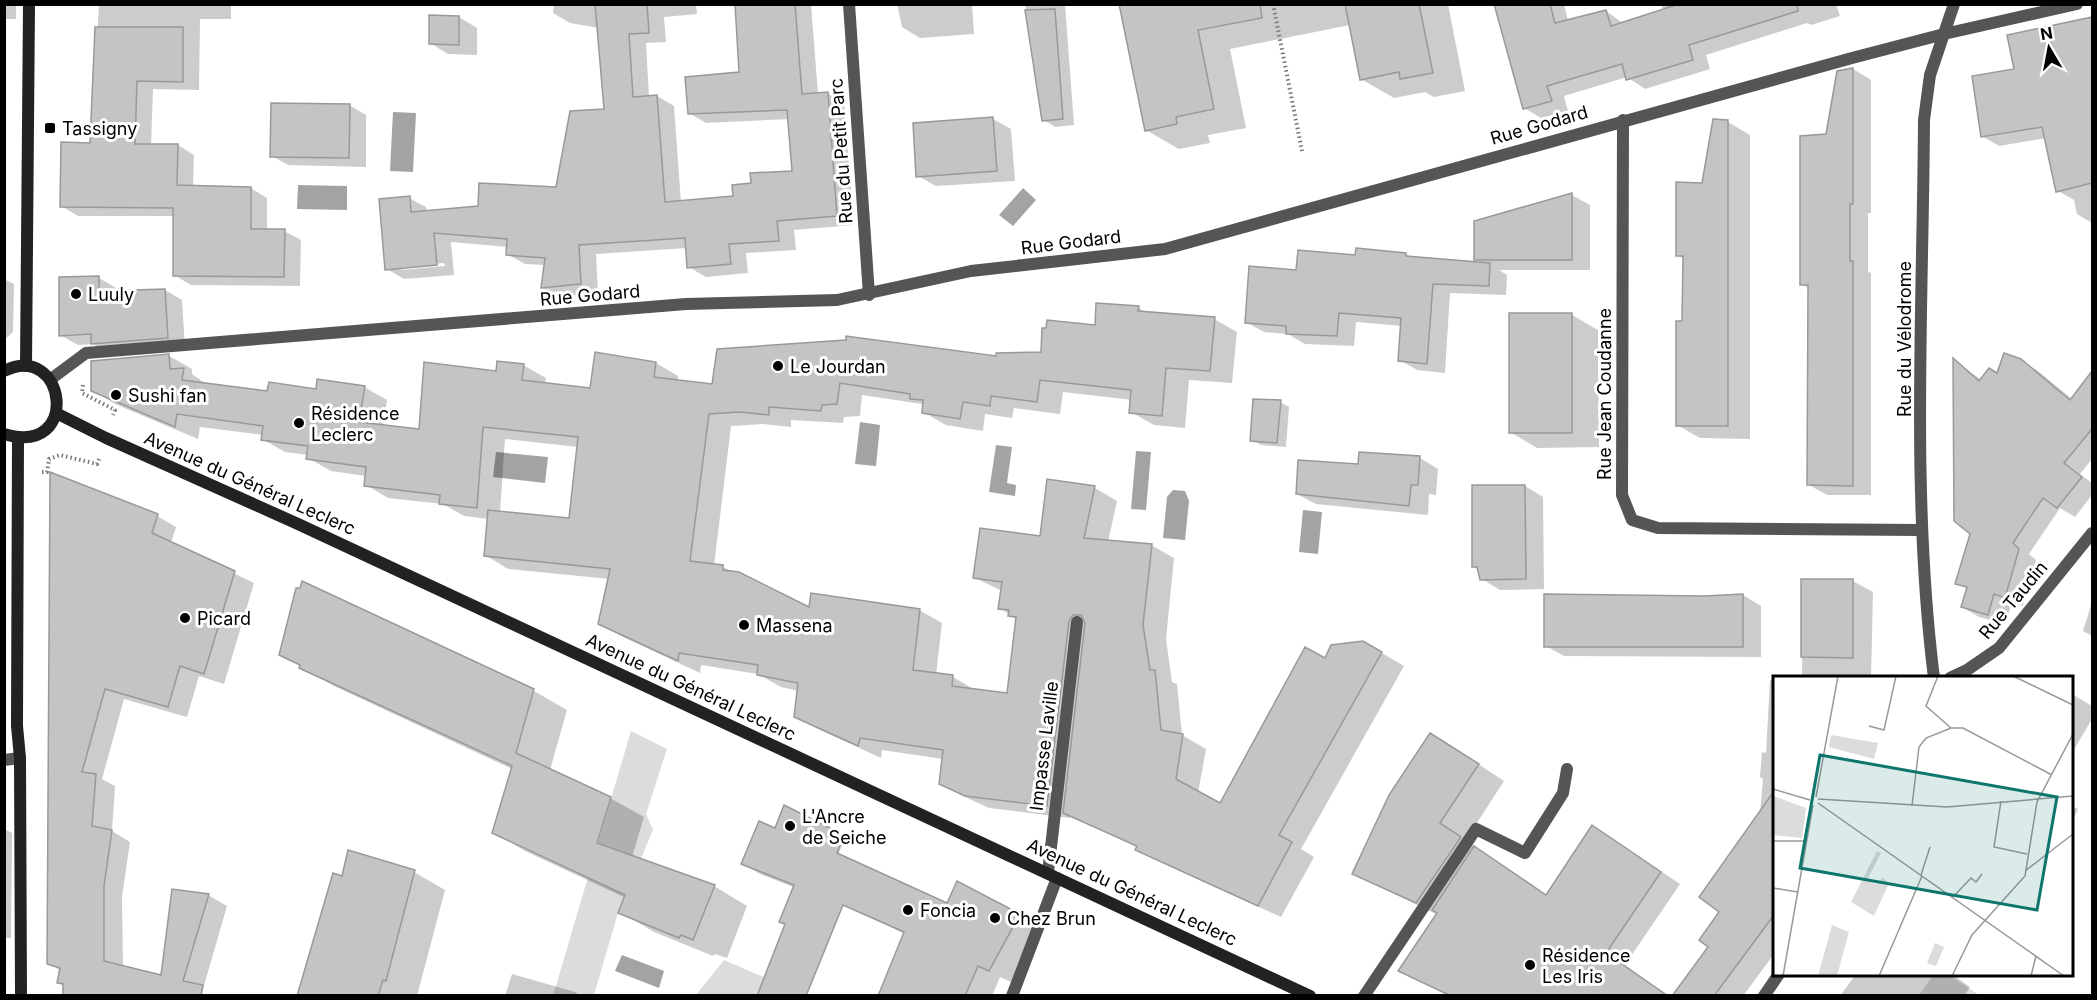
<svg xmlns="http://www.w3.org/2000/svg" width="2097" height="1000" viewBox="0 0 2097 1000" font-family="Inter,sans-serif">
<rect width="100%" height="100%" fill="#fff"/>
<!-- green -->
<g fill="#dcdcdc">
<polygon points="631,731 667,749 646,814 653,830 618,913 594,995 553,996"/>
<polygon points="724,960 787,987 784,995 695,996"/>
<polygon points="1934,974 1949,975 1979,995 1919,995"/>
</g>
<!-- water -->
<g fill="#a3a3a3">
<polygon points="393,112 416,113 413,172 390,171"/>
<polygon points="298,185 347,186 347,210 297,209"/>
<polygon points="1023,188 1036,200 1013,226 999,215"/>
<polygon points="860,422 880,425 876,466 855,464"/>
<polygon points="996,445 1012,447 1007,483 1016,485 1015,496 989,492"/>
<polygon points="1136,451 1151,452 1146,510 1131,509"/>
<polygon points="496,452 548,457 545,483 493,477"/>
<polygon points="1173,490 1185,491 1189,501 1185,540 1163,538 1167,497"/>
<polygon points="1303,510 1322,512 1318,554 1299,552"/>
<polygon points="622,955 664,971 659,988 615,971"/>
</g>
<!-- shadow -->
<g fill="#0003" fill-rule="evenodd">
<rect x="4" y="4" width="12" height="15"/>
<polygon points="99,4 231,4 231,19 200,19 199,90 153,89 151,145 178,145 194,155 193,187 251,188 267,198 267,231 284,231 301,240 300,286 191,285 174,275 175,216 78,216 61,206 91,144"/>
<path d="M554,4H696L697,14L664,17L666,42L646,43L649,97L657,96L674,106L681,202L734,198L753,184L793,173L790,119L706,123L689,113L740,73L756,4H811L818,94L827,93L844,103L854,225L794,230L796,250L746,253L748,273L706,277L689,267L687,248L596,254L598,293L559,297L542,288L545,265L525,264L507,254L508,247L451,242L454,275L404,279L387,269L409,198L426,207L427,212L479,207L557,189L606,110L599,28L570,23L553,13ZM444,263L445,266L401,270V267Z"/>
<polygon points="897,4 972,4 974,34 920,38 902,27"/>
<polygon points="1025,4 1065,4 1074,125 1055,127 1044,120"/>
<polygon points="1121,4 1448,4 1465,91 1434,97 1425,92 1394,98 1361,79 1350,25 1230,49 1246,128 1208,135 1210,143 1179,149 1146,130"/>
<polygon points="1496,4 1564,4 1568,21 1606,11 1624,24 1664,12 1661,4 1836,4 1840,16 1811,25 1807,23 1706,55 1710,69 1645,89 1627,77 1564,96 1568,111 1541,118 1524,108"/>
<polygon points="459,17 477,28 477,55 448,54 430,43"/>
<polygon points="2092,19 2092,223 2077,214 2074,200 2058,191 2046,138 1999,146 1982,136 2016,70 2009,36"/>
<polygon points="1853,69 1871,80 1871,213 1868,213 1868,272 1871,273 1871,495 1827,495 1809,485 1810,289 1801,284 1828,135"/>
<polygon points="349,105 366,115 366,167 288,165 272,156"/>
<polygon points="993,119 1011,129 1015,181 936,186 918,176"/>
<polygon points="1728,122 1750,135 1750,439 1700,438 1677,425 1684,323 1684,259 1678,255"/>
<polygon points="1572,195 1590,205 1590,270 1499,270 1507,275 1506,295 1450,293 1445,373 1417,370 1400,360 1402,326 1356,322 1354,346 1305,344 1288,334 1264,332 1246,322 1298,272 1357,257 1406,254 1413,258 1484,264 1476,259"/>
<polygon points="99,278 116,288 116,292 165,290 182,300 185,347 110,354 93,344 78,345 60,335"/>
<polygon points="4,279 14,284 13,332 4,340"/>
<path d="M1139,308L1148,314L1214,319L1237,332L1232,383L1189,380L1185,428L1154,425L1131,412L1132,400L1063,392L1060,414L1014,408L1012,418L985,414L983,431L946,425L923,412L922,404L862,395L860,416L844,417L843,423L791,420V427L763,424L731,426L714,566L723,567L811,610H919L942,623L936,675L953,677L975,690L1008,695L1017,620L1000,608L1002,591L975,578L1042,538L1048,481L1095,488L1117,501L1108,542L1151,545L1174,558L1166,639L1172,682L1177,684L1182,735L1206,749L1198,793L1220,805L1325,660L1363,642L1404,666L1301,849L1314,857L1281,917L1160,862L1138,848L1070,815V818L989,808L963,796L940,783L943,759L882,750L881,758L818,729L795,716L799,691L781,687L758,674L701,665L700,673L623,637L600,624L610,579L508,569L485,555L489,519L464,516L443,504L388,498L366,485V476L331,471L308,458V455L285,452L262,439L263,435L200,427L198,439L115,404L92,390L169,356L192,369V374L206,384L269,393L364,387L387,400L383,426L421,431L497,373L523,365L546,378L545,384L591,389L656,363L678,376V381L714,386L1043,353ZM505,439L578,447L570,520L500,513Z"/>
<polygon points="1572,315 1598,330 1599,447 1537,448 1510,432"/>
<polygon points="2020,360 2038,371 2072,399 2092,374 2092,459 2080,474 2092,483 2092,495 2075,517 2060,508 2029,554 2036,560 2023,606 2012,603 2005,624 1979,617 1962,607 1968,589 1957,583 1972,533 1954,361 1982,380 1998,375"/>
<polygon points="1280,402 1289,407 1286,447 1261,445 1252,440"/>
<polygon points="1360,454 1420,458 1438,469 1436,495 1429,494 1428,515 1316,504 1297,494 1360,466"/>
<polygon points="51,474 157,516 176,527 171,543 254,583 224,684 199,676 187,717 124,699 102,779 115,786 112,831 130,842 122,897 123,967 163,977 208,895 227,906 201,996 65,996 65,986 58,982 61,971 48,963"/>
<polygon points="1525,486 1543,497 1544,589 1500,590 1482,579 1479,570 1474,567"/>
<polygon points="1803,580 1853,581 1873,592 1871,678 1802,678"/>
<polygon points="303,583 534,691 567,710 550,770 610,798 644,817 632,857 714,886 747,906 727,958 715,954 713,956 654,932 620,912 626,898 527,852 494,833 512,769 334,686 280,654"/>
<polygon points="1743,595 1761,606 1761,657 1564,656 1546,646 1704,598"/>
<polygon points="2092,602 2092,636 2083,631"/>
<polygon points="1770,680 1774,681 1774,954 1743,996 1674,996 1710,947 1721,911 1760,814 1763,779 1760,777 1762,752 1766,753"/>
<polygon points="2072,694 2092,706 2092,719 2072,753"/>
<polygon points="1457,750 1504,781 1466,840 1547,895 1612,839 1680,884 1625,965 1668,996 1450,996 1400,970 1438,915 1354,874"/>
<polygon points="2072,806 2078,809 2072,822"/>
<polygon points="4,829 12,833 11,938 4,938"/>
<polygon points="828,829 845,839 819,897 760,874 743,864 775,830"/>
<polygon points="414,872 445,890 417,996 299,996 343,878"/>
<polygon points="958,884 1041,927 1011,982 1000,977 992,996 879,996 905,934 831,898 947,905"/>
<polygon points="512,974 575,992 581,996 505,996"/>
<polygon points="1856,974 1958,974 1956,977 1970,987 1964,996 1840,996"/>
</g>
<!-- building -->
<g fill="#c4c4c4" stroke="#999" stroke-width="1.5">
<polygon points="595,4 647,4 649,33 629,34 633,97 657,95 665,202 733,196 732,185 751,183 750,173 792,171 787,110 688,114 685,77 739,72 735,4 795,4 802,94 828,92 837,216 777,221 779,241 729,244 731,264 687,268 685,238 579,245 581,284 541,288 545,258 506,255 507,239 434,233 437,265 385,270 379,199 410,196 411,212 478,206 479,183 556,187 570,111 604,109"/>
<polygon points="1119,4 1260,4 1262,18 1198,30 1214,109 1176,117 1177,124 1145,131"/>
<polygon points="1345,4 1419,4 1433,73 1400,79 1399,72 1360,80"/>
<polygon points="1494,4 1550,4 1555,23 1606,10 1611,26 1679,4 1797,4 1798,11 1689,45 1693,60 1626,80 1622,64 1547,86 1552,101 1523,109"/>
<polygon points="1055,9 1063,119 1042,121 1025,10"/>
<polygon points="429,15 459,16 459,45 429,44"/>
<polygon points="2092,17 2092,183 2056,192 2042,127 1981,137 1972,76 2014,69 2007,35"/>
<polygon points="95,27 183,27 183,82 137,81 135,144 178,144 177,185 251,187 251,229 285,229 284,277 173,276 173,208 60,207 61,142 90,143"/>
<polygon points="1853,68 1853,204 1850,204 1850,261 1853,261 1853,486 1807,485 1808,285 1800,285 1800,136 1826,134 1837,71"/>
<polygon points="271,103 350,104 349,158 270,157"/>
<polygon points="993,117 997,171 916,177 913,123"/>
<polygon points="1713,119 1728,120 1728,426 1676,426 1676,321 1682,321 1683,256 1676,256 1676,182 1702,183"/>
<polygon points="1572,193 1572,260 1474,260 1474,221"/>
<polygon points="1356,248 1406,253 1406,256 1490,263 1489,286 1433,284 1427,364 1398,361 1401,318 1339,313 1337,336 1286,334 1286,326 1245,323 1249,266 1296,270 1298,250 1355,255"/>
<polygon points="99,276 99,291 165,289 168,338 91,344 91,334 59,336 59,277"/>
<polygon points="1096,303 1139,306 1138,311 1215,317 1210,371 1166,368 1162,416 1129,413 1131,390 1040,380 1037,402 991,396 990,406 963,402 960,419 922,413 923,400 910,399 910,394 840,383 837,404 822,405 821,411 769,407 769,415 739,412 709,414 690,561 723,565 723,570 739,572 809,607 811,593 920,609 913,670 953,675 952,686 1007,693 1016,617 1008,616 1009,610 998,609 1002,582 973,578 980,528 1040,536 1047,479 1095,486 1084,538 1152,544 1143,625 1150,670 1155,670 1161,730 1183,734 1176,779 1220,803 1305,647 1325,658 1331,645 1363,641 1382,652 1279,835 1292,842 1258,906 1135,850 1137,846 1063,813 1085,623 1081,615 1073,615 1069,621 1047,806 965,796 939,784 943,750 860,738 858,746 794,717 798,683 757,675 758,665 679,653 678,661 598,624 610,569 484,556 488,510 569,518 578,437 483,427 477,508 439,504 440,495 364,486 366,467 306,459 308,446 261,440 263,426 177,414 175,427 91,391 91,361 169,354 170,369 184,368 182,380 267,391 269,382 316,389 317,379 365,386 359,422 419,429 424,362 496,371 497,361 524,364 522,380 590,388 595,352 656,362 654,377 712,384 717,349 846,340 846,336 996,356 996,353 1041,352 1042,328 1046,328 1047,320 1095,325"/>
<rect x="1509" y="313" width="63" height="120"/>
<polygon points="2004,353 2021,359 2070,400 2092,371 2092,429 2064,463 2082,477 2057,508 2043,498 2013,543 2019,549 2005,598 1994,594 1988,615 1961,607 1967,587 1955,584 1970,534 1954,521 1953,358 1979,381 1989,368 1997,373"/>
<polygon points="1253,399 1281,400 1277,443 1250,441"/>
<polygon points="1359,452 1420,456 1418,485 1411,485 1409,506 1296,494 1298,460 1358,464"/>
<polygon points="50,472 158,514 152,533 235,571 204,674 180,666 168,707 105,689 82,772 96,774 92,826 112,830 104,886 104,961 161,975 172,889 209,894 183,981 203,985 201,996 63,996 63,984 57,983 60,968 47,964"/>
<polygon points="1472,485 1525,485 1526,579 1480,580 1477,567 1472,567"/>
<polygon points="1801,579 1853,579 1853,658 1801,657"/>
<polygon points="302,581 534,689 516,753 611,797 597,843 715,885 693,940 681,935 679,938 618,913 625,895 492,833 512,766 299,668 300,665 279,655 296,588 300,588"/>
<polygon points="1544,594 1704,596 1743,594 1743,647 1544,647"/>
<polygon points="1430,733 1479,764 1440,823 1461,837 1416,903 1352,874 1389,795"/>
<polygon points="1774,791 1774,915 1714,996 1672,996 1708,947 1699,940 1719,912 1699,897"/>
<polygon points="784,805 844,835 837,853 947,903 957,881 1020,914 989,971 978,966 965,996 878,996 904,932 843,905 806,996 757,996 785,924 779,922 794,885 741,864 759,821 775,828"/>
<polygon points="1592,825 1661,872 1606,953 1668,996 1451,996 1398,971 1437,913 1432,910 1474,846 1546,895"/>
<polygon points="348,850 415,870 386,981 383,980 378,996 297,996 333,873 342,876"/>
</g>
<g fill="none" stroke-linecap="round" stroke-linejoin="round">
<!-- path -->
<g stroke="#777" stroke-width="4" stroke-dasharray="1.5 3" stroke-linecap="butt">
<polyline points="1273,4 1302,151"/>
<polyline points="83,385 82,393 115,410 113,415"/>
<polyline points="42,472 47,472 49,459 60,455 97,464 99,459"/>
</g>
<!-- lane -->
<g stroke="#555" stroke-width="12">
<polyline points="1012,996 1057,878"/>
<polyline points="1364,996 1476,829 1525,853 1563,793 1567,769"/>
</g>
<!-- street -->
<g stroke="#555" stroke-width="12">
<polyline points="849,4 869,295"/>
<polyline points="1623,120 1622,495 1632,520 1658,528 1921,530"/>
<polyline points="51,379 86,353 686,304 837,300 971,271 1165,249 1852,58 1944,34 2077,4"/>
<path d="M1934,678C1911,494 1923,304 1924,120L1930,75L1954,4"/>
<polyline points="1950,678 1967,670 1999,648 2092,533"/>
<polyline points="4,760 20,758"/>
<polyline points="1048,873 1077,622"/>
<polyline points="1764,996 1779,974"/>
</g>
<!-- secondary -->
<g stroke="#222" stroke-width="12">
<polyline points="26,366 29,4"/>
<path d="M4,371C66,340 82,458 4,434"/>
<polyline points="56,413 106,438 298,524 1310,996"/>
<polyline points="18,438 17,726 20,758 21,996"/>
</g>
</g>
<!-- markers -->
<g fill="#000" stroke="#fff" stroke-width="2">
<rect x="44" y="122" width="12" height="12" rx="3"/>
<circle cx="76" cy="294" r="6"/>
<circle cx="778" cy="366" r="6"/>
<circle cx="116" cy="395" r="6"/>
<circle cx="299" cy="423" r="6"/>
<circle cx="185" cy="618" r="6"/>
<circle cx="744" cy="625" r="6"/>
<circle cx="790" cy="826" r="6"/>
<circle cx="908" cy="910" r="6"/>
<circle cx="995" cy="918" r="6"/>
<circle cx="1530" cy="965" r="6"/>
</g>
<g text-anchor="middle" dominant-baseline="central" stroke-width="6" stroke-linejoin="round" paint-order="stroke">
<!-- street labels -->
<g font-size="18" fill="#000" stroke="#fff">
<text transform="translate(1539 125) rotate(-16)">Rue Godard</text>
<text transform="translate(841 151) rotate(-94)">Rue du Petit Parc</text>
<text transform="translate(1071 242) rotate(-7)">Rue Godard</text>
<text transform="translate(590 295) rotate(-5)">Rue Godard</text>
<text transform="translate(1904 339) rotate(-90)">Rue du Vélodrome</text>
<text transform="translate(1604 394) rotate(-90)">Rue Jean Coudanne</text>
<text transform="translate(250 483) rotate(24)">Avenue du Général Leclerc</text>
<text transform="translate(2013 600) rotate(-50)">Rue Taudin</text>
<text transform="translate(691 687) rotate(25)">Avenue du Général Leclerc</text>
<text transform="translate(1044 746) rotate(-83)">Impasse Laville</text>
<text transform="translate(1132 892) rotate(25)">Avenue du Général Leclerc</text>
</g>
<!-- poi labels -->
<g font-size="18" fill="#000" stroke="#fff" text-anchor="start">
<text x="62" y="128">Tassigny</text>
<text x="88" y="294">Luuly</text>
<text x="790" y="366">Le Jourdan</text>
<text x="128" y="395">Sushi fan</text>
<text x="311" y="413">Résidence<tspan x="311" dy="21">Leclerc</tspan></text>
<text x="197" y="618">Picard</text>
<text x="756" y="625">Massena</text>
<text x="802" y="816">L'Ancre<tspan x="802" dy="21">de Seiche</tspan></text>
<text x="920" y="910">Foncia</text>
<text x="1007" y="918">Chez Brun</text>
<text x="1542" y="955">Résidence<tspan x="1542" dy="21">Les Iris</tspan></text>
</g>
</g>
<!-- overview -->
<g transform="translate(1773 676)">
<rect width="300" height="300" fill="#fff"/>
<path d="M58,59L105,67L101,83L56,71ZM0,120L33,132L29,162L0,159ZM104,175L108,177L94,204L103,208L110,202L116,207L101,240L78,226ZM59,249L76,256L64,300H45ZM162,267L171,271L163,290L154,287Z" fill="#dcdcdc"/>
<path fill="none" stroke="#999" stroke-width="1.5" d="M165,0L153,30L178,52M240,0L300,29M96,50L111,54L123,0M0,113L37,124M43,121L65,0M45,123L174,131L300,120M228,125L221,171L254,178M45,127L291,300M139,130L146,71L153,62L178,52H190L279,99M0,165H34M252,195L300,158M148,199L157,171M0,212L25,216M180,221L198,202L203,206L209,198M10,300L40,129M106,300L149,200M179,300L199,259L252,200L264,126L300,58M258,300L263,280"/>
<path fill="#0f766e" fill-opacity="0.15" stroke="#0f766e" stroke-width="3" d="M47,79L284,121L264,234L27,192Z"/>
<rect width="300" height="300" fill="none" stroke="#000" stroke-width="3"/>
</g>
<!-- border -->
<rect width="2097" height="1000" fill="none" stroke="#000000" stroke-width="12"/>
<!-- north arrow -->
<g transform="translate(2049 48) rotate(350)" stroke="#ffffff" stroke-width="4.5" paint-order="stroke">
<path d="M0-4.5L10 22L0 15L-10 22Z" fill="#000000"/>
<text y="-9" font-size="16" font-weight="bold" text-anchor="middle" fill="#000000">N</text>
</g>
</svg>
